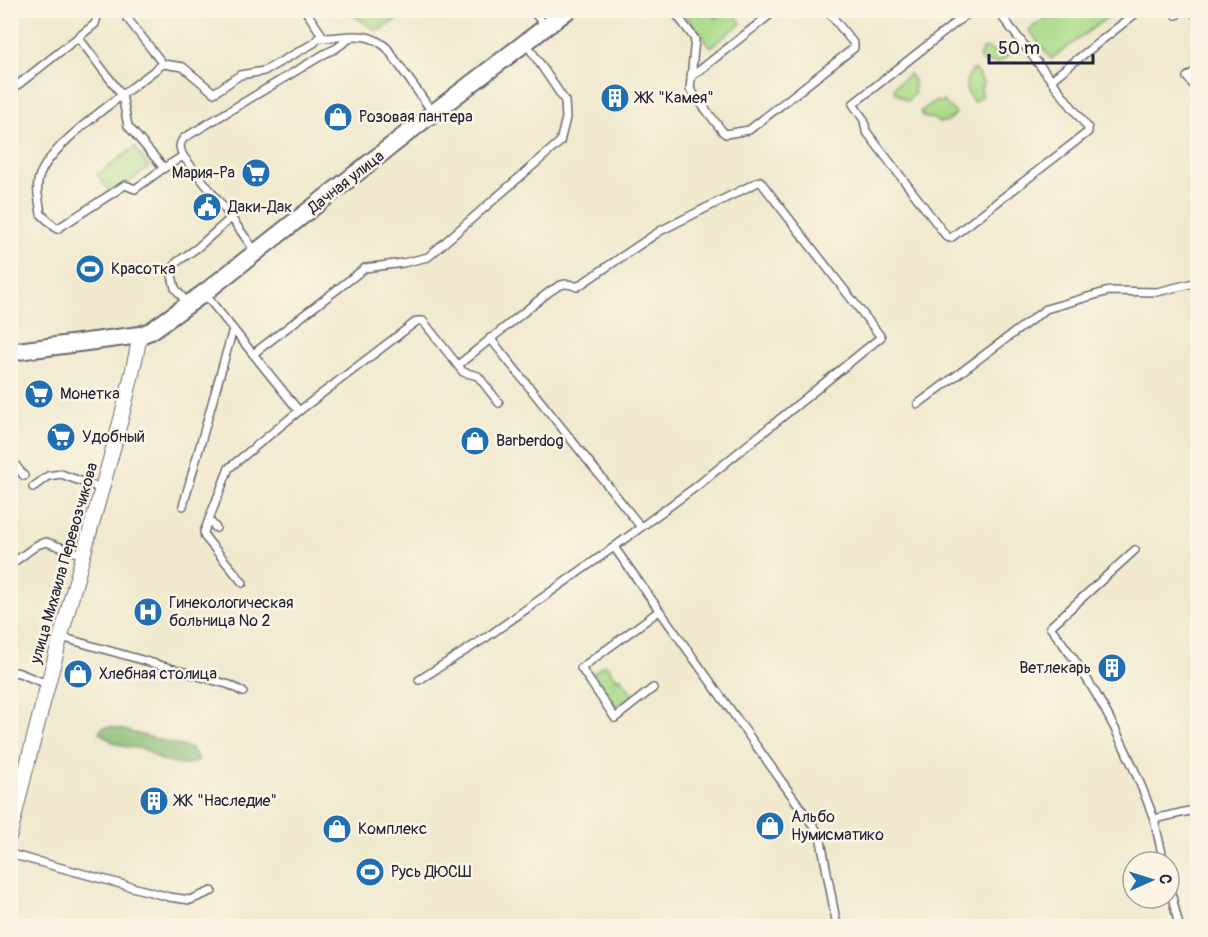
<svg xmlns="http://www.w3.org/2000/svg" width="1208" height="937" viewBox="0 0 1208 937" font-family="Pangolin,sans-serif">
<rect width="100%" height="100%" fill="#fcf5e5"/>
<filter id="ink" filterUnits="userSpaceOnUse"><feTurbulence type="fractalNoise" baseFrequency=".0167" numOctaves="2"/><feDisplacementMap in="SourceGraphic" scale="12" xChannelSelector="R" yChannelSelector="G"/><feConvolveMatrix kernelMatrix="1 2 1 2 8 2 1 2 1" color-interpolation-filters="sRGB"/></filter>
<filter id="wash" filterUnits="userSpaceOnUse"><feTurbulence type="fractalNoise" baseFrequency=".008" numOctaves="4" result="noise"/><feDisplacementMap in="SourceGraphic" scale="24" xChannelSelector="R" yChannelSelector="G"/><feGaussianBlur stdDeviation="1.35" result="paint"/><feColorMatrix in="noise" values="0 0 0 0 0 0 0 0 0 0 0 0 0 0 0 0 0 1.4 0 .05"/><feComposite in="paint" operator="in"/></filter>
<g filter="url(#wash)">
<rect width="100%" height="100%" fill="#f0e9ce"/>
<!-- green -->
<g fill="#aadb8a" stroke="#667e62" stroke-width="1.5">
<polygon points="347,11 412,11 377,31"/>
<polygon points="682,11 710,11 716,18 726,11 732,11 741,23 711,47"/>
<polygon points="1112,11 1113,13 1051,59 1029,30 1056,11"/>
<path d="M1002,47L1008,55L998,63L995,64L992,62C986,64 982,63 979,57L982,50C987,47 991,48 994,53Z"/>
<path d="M974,69L984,83L981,88L982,96L974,102C964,92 963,79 974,69Z"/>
<polygon points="909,74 914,81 914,95 907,101 895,92 894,87"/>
<path d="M935,101L938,102L943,101C947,106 952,108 956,113C951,121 942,126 934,119L924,117L920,112Z"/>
<polygon points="135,147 149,167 112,195 97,175"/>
<polygon points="605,664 617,679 620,677 633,695 617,707 593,673"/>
</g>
<!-- forest -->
<polygon fill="#87bb76" stroke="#546e58" stroke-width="1.5" points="105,727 112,727 124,730 191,749 199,760 190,764 181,765 161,760 144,749 123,746 113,742 99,732 101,729"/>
</g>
<g filter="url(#ink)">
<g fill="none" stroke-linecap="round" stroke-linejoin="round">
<!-- service casing -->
<g stroke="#6a686e" stroke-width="10">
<g id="service">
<path d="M305,10L324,38C349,37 367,30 387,48L433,113"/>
<polyline points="532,10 546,27"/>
<polyline points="673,10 695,39 690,89 723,132 726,134 749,130 854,48 854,44 827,10"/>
<polyline points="972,10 853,104 864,120 866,131 947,237 950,238 952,237 1088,132 1088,128 1051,80"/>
<polyline points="997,10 1051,80 1140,10"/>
<polyline points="1172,10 1176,15 1181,10"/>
<polyline points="1192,10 1198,18"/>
<polyline points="78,37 122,95 163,64 127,18"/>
<polyline points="163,64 183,67 214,93 240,75 264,71 314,43 318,38 324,38"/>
<polyline points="1198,69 1187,77 1198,91"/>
<polyline points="691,77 776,10"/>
<polyline points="10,91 95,24 99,10"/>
<path d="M122,95L128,126L164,168L135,189L125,185L57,229L41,214C40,205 36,190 38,182C42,153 99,113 122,95Z"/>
<path d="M183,156C180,148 178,145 184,138L326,53L335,49L352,37"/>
<polyline points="164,168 183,156 225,209 255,251"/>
<polyline points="204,293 299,411 229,468 204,532 205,537 243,583"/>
<polyline points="187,303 175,288 171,271 177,262 197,248 231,218"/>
<polyline points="490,338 641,527"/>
<polyline points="253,354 365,268 403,263 428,257 560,142 566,118 565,101 526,43"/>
<path d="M458,365L549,292C560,285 564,281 577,287L660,231L760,181L881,337L697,486L614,547"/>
<polyline points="918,404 1046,309 1109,291 1157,292 1198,282"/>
<polyline points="299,411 417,321 423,321 463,372 478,376 499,403"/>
<polyline points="10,458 24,476"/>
<polyline points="33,487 48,476 61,474 102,489"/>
<polyline points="183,506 233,329"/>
<polyline points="209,520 216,528"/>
<path d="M1135,550L1050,627C1096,684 1129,751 1154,819"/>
<polyline points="10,565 37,545 46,542 83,555"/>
<polyline points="61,637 230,685 243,692"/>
<polyline points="10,671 19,673 47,684"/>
<polyline points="419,680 487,637 614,547 820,835 837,926"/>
<polyline points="653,688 615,718 581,668 659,611"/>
<polyline points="10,854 169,897 190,900 212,891"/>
<polyline points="1164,862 1154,819 1198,809"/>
<polyline points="1169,884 1179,926"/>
</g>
</g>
<!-- minor casing -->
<g stroke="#6a686e" stroke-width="16">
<path id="minor" d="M10,835C32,741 57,649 83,556C103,483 126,410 140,335"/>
</g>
<!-- tertiary casing -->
<g stroke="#6a686e" stroke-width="20">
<polyline id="tertiary" points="10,352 140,335 151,331 204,293 433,113 568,10"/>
</g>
<!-- service -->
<use href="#service" stroke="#fff" stroke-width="7"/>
<!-- minor -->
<use href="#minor" stroke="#fff" stroke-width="14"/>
<!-- tertiary -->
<use href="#tertiary" stroke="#fff" stroke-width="16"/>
</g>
</g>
<!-- icons -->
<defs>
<g id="building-disc" transform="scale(1.5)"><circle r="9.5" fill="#1f6fb2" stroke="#fcf5e5"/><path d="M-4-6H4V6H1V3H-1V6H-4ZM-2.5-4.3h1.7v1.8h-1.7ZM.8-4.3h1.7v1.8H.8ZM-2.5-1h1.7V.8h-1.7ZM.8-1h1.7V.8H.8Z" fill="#fff"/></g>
<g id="shop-disc" transform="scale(1.5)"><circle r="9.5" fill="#1f6fb2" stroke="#fcf5e5"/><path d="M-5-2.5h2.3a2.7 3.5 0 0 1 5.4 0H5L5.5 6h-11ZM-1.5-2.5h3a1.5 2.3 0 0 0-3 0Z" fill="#fff"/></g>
<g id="supermarket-disc" transform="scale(1.5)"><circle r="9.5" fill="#1f6fb2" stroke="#fcf5e5"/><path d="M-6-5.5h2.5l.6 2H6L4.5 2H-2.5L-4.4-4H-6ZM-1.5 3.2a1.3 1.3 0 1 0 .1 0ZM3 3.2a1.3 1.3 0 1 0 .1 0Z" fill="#fff"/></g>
<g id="civic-disc" transform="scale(1.5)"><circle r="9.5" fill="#1f6fb2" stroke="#fcf5e5"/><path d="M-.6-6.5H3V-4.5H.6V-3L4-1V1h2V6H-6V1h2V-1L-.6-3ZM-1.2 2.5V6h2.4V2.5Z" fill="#fff"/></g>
<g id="stadium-disc" transform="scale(1.5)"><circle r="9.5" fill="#1f6fb2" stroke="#fcf5e5"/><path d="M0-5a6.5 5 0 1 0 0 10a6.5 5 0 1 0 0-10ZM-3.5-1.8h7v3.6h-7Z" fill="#fff"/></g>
<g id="hospital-disc" transform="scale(1.5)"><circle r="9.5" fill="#1f6fb2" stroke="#fcf5e5"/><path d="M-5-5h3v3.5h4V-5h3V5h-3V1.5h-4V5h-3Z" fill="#fff"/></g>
</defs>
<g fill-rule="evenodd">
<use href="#building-disc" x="615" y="98"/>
<use href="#shop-disc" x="338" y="117"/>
<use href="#supermarket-disc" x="256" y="173"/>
<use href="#civic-disc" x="207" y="207"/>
<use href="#stadium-disc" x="90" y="269"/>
<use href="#supermarket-disc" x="39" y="394"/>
<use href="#supermarket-disc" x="61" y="437"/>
<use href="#shop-disc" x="475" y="441"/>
<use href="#hospital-disc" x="148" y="612"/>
<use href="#building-disc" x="1112" y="668"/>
<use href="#shop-disc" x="78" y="674"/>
<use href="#building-disc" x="154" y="801"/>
<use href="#shop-disc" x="770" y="826"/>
<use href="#shop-disc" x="337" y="829"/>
<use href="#stadium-disc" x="370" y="872"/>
</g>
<g text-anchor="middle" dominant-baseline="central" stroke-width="5" stroke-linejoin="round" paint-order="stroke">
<!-- poi labels -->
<g font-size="16" fill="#22223b" stroke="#fcf5e5" text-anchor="start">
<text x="636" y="98">ЖК "Камея"</text>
<text x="359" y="117">Розовая пантера</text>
<text x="235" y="173" text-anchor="end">Мария-Ра</text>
<text x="228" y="207">Даки-Дак</text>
<text x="111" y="269">Красотка</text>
<text x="60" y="394">Монетка</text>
<text x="82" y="437">Удобный</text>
<text x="496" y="441">Barberdog</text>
<text x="169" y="603">Гинекологическая<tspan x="169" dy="18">больница № 2</tspan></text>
<text x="1091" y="668" text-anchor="end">Ветлекарь</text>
<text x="99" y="674">Хлебная столица</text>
<text x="175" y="801">ЖК "Наследие"</text>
<text x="791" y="817">Альбо<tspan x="791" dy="18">Нумисматико</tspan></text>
<text x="358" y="829">Комплекс</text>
<text x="391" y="872">Русь ДЮСШ</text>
</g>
<!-- street labels -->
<g font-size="16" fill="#22223b" stroke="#fcf5e5">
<text transform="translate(346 182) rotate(-38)">Дачная улица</text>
<text transform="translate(64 563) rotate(-74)">улица Михаила Перевозчикова</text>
</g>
</g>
<!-- margin -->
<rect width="1208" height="937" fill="none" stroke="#fcf5e5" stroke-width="36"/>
<!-- north arrow -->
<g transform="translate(1151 880) rotate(87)"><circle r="28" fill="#fcf5e5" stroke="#a5a1a1" stroke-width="1.5"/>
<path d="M0-4.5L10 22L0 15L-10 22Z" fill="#1f6fb2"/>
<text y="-9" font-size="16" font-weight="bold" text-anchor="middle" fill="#22223b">С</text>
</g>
<!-- scale -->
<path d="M989 54v9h104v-9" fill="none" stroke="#22223b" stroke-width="3"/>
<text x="998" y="54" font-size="18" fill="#22223b" stroke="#fcf5e5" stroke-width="4.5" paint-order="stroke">50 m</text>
</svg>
